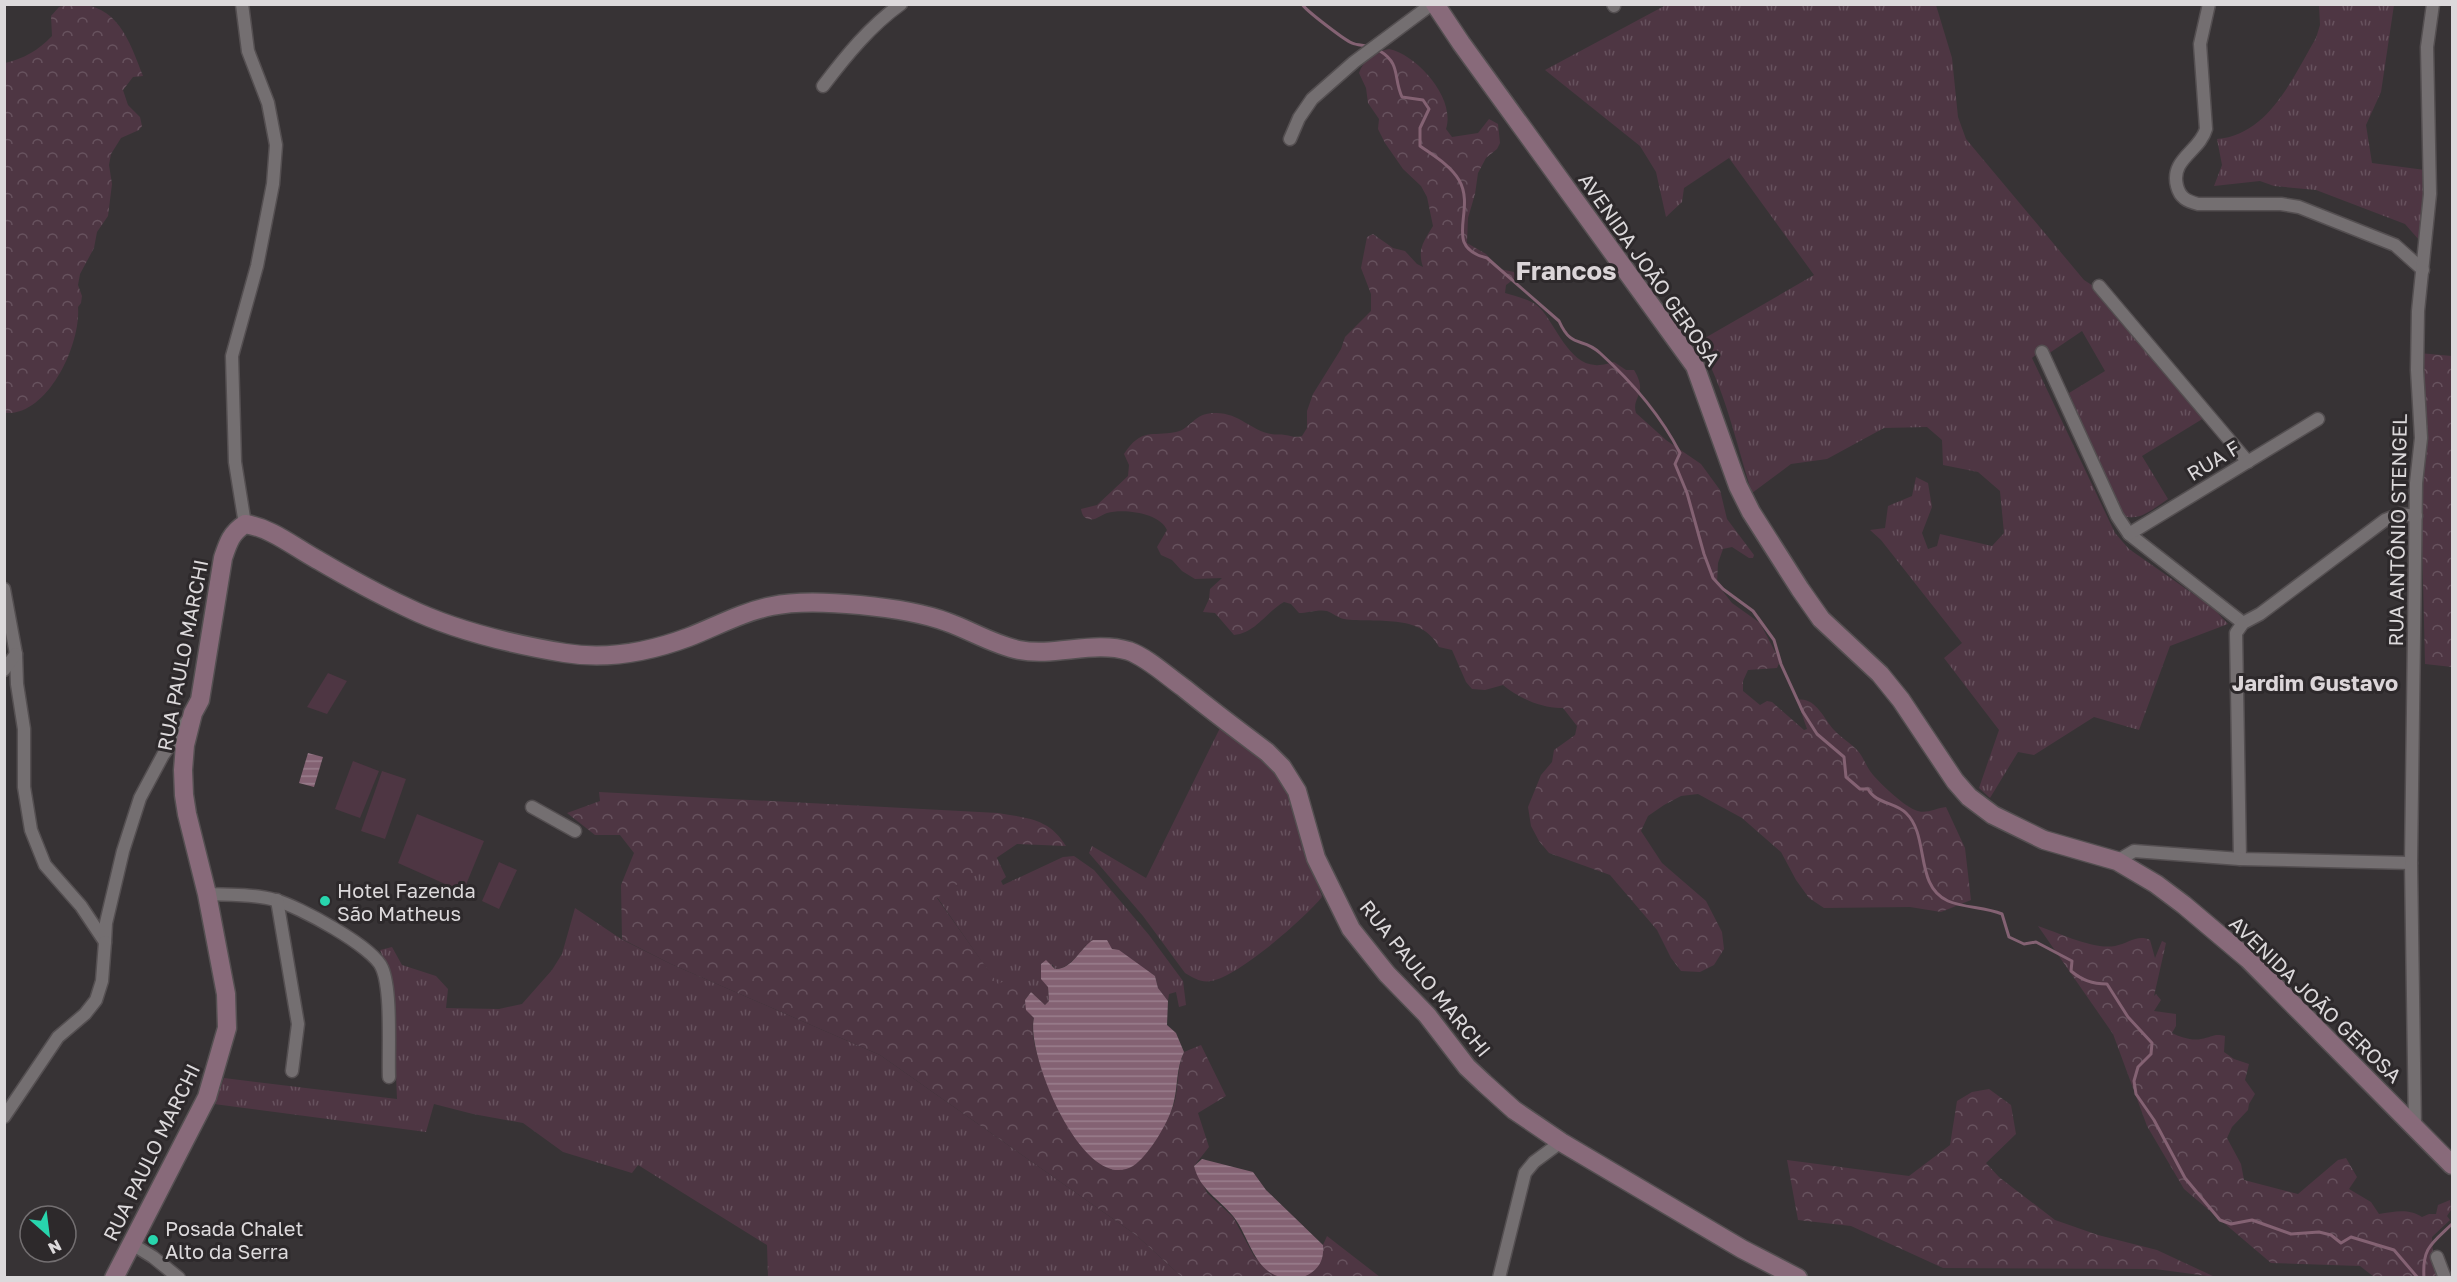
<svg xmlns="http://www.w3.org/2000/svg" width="2457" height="1282" viewBox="0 0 2457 1282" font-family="'Golos Text',sans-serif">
<defs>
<pattern id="grass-tufts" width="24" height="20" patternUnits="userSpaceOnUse" patternTransform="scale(1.5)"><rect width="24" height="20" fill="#4e3643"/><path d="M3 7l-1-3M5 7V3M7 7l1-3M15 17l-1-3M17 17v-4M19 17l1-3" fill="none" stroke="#67525e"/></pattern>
<pattern id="forest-crowns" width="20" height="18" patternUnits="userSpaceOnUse" patternTransform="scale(1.5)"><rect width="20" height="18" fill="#4e3643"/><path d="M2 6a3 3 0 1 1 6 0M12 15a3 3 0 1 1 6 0" fill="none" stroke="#67525e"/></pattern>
<pattern id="water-rules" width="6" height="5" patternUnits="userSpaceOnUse" patternTransform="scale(1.5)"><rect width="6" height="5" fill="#846273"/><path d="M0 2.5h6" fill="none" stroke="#9a7f8d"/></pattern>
</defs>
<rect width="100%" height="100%" fill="#373335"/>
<!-- grass -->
<g fill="url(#grass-tufts)">
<path d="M1666,5H1936L1952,58L1958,117L1966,139L2084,280L2098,289L2204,418L2142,456L2168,499C2154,508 2139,523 2122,515L2069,393L2105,371L2082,331L2048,354L2044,348L2032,358L2115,533L2129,549L2212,607L2228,624L2170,646L2139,730L2094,717L2034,755L2018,752L1990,798L1979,788L1999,730L1944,658L1962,643L1881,540L1870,530L1885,528L1888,506L1912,496L1916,477L1928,483L1932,507L1922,533L1928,549L1937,546L1940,534L1992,546L2004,533L2000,491L1978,472L1943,465L1942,440L1927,427L1884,428L1827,459L1791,464L1752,493C1736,443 1725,388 1698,342L1814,275L1729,158L1684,188L1682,202L1666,217L1656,172L1640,146L1545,70Z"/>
<path d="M2319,5H2394L2381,92L2366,125L2372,163L2425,170V210L2419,240L2405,224L2316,190L2274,186L2260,181L2214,186L2222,165L2217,139C2269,135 2293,77 2316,38L2320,25Z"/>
<path d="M1220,728C1247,747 1272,764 1288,794L1322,897C1305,918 1238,977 1211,981C1202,983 1193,978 1185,973L1143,916L1089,853L1092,846L1146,878Z"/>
<path d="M996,856L1006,877L1001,881L1003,885L1063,857L1074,856L1094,870L1149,935L1183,981L1186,1005L1179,1007L1176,992L1169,994L1168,1001L1158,988L1155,976L1112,949L1086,945C1078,955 1068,969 1055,969L1052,964L1048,987L1049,1001L1045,1005L1031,992L998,985L937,897Z"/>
<polygon points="575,908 621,939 671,964 880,1055 1136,1235 1182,1277 768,1277 767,1245 638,1165 632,1173 563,1152 523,1123 473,1114 434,1104 426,1132 214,1104 224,1078 397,1099 392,980 380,950 392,947 402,965 436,976 448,989 446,1008 499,1009 522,1004 552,970 562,954"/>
</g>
<!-- forest -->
<g fill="url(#forest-crowns)">
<path d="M74,4C118,4 129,40 143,76L133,77L123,90L128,105L140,117L142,126L139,130L121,138L111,154L109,165L112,184L108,216L97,232L94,248L80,274L78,285L82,296L81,303L78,307C81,344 48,416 5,413V63C23,59 39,50 52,36L51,16L59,7Z"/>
<path d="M1389,49C1417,55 1456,98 1446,129L1452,137L1478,133L1489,119L1498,124L1500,143L1497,149L1486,158L1478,173L1475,194L1468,218L1467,243L1486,254L1500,269L1514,272L1517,277L1506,285L1505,293C1517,297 1531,299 1540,308C1555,324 1569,364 1595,365C1601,366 1609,363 1614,362L1626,370H1634C1649,395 1631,396 1636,413L1666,440L1701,464L1720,490L1727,519L1754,555L1753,558H1749L1732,547L1723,549L1718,563L1717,584L1732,603L1760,623L1780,661L1777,668L1748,670L1743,681V691L1760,705L1767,701L1772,702L1804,730L1807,729L1797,700C1815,696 1824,719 1834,730C1841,738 1851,743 1858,751C1863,757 1866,765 1870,771C1877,781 1904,806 1915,810C1925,815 1936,808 1946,807L1965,848L1971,900L1941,912L1910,907L1824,908L1809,898L1796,880L1781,852L1742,818L1698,794L1681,796L1664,805L1648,816L1641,831L1662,863L1706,901L1722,932L1724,949L1714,965L1700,972L1681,971L1671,958L1657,930L1610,875L1549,853L1539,841L1531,826L1528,807L1541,775L1552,762L1554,750L1575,735L1577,726L1563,708C1543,709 1518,698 1503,685L1485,690L1472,689L1466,682L1452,650L1439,647C1420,612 1376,624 1344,619C1338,618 1333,613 1327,611C1319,609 1307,613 1299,613L1291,604L1284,602C1266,612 1256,633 1234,635L1215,613L1203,612L1209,599L1210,589L1222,578L1195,579L1182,571L1172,560L1161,555L1157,547L1167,530C1160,513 1124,508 1107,513C1101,515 1095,521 1089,519C1083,518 1082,514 1081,509L1097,505L1128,476L1129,465L1124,454C1142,427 1151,437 1176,432C1191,429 1194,412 1216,413C1239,413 1252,431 1271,434C1276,435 1281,434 1285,435C1292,436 1295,438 1302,436L1307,428V411L1313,394L1341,349L1345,337L1371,311V294L1361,268L1367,237L1373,234L1393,248L1405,251L1417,264L1423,267C1417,249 1424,241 1433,226L1427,197L1421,186L1403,169L1385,143L1378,129L1379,119L1368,103L1366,88L1359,73C1364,59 1374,52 1389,49Z"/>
<polygon points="2419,353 2452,356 2452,667 2425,664 2421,496 2426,425"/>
<path d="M599,792L998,813C1027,818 1049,818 1066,846L1017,844L937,898L998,984L1017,975L1031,992L1025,1000L1034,1018C1027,1043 1052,1095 1063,1118L1148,1151C1157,1136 1168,1121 1174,1104C1179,1087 1176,1071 1184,1052L1201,1045L1226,1096L1198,1113L1209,1147L1194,1166L1207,1193L1233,1217L1254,1256L1270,1272L1281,1277H1182L1136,1235L880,1055L671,964L622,939L621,885L634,853L620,835H595L567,813L600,801Z"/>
<path d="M2038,926C2059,933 2094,950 2115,946C2128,944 2137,934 2150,940L2155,958L2162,941L2166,943L2154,996L2156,994L2161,1000L2154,1011L2176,1014V1026L2172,1033C2180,1037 2192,1041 2201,1039C2212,1037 2214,1033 2225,1036L2224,1052L2234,1059L2249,1064L2245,1080L2255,1094L2249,1104L2248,1110L2232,1127L2227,1138L2241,1164L2244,1180L2298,1194L2338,1160L2346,1158L2357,1177L2349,1189L2371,1202L2379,1214C2394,1212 2408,1208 2422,1217L2429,1214H2436L2438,1205L2450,1200L2451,1210L2447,1216L2450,1220L2432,1237L2433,1257L2441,1277H2374L2360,1266L2271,1263L2184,1189L2147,1126L2113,1034Z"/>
<polygon points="1989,1089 2011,1105 2016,1134 1986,1163 1999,1177 2055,1220 2098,1235 2157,1250 2215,1277 2155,1269 1943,1268 1851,1226 1798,1220 1787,1160 1909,1176 1950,1145 1957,1101 1972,1092"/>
<polygon points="1327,1236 1380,1277 1303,1278 1322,1258 1323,1245"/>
</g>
<!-- pitch -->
<g fill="#4e3643">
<polygon points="328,673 347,681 327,714 307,707"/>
<polygon points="353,761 379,771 360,818 335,809"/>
<polygon points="382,771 406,779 385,839 361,831"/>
<polygon points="417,814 484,841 463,892 398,863"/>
<polygon points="499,862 517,870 499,909 482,901"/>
</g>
<!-- water -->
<g fill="url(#water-rules)">
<polygon points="308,753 323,757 314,787 299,783"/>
<path d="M1093,940H1107L1112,949L1119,950L1155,976L1158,988L1168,1001L1167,1025L1176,1033L1184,1052C1176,1069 1178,1084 1174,1101C1171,1119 1148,1157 1133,1166C1084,1196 1025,1053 1034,1018L1026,1010L1025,1000L1031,992L1045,1005L1049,1001L1048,987L1041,979V964L1046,960L1055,969C1072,970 1080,948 1093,940Z"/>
<path d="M1202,1159L1253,1172L1266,1190L1323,1245C1324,1257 1321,1266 1311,1273C1303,1278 1298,1278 1289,1278C1255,1278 1250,1237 1233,1216C1218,1198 1200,1190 1194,1166Z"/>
</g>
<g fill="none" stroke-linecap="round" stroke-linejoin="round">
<!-- stream -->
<g stroke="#846273" stroke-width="3">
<path d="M1302,4C1305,10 1346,41 1352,43C1356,45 1362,45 1367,46"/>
<path d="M1380,51C1401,64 1393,77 1402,97L1423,100L1429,109L1420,128V146C1434,156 1450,165 1459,180C1477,211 1441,247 1487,258L1559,321C1572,350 1582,336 1600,353C1631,381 1661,416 1680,453L1675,464L1687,493L1704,554L1713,578L1723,589L1753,611L1774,640L1781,664L1803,712L1817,734L1844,757L1846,777L1860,789H1868C1876,804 1895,802 1906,813C1930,836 1914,886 1948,901C1964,908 1985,907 2002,914L2009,937L2024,944L2036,942L2072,961L2071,971C2082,980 2092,984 2107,984L2128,1017L2152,1043L2151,1054L2138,1067L2134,1081L2136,1094L2154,1120L2185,1178L2220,1220L2231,1224L2252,1220L2291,1234L2319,1232L2331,1235L2341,1243L2351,1237L2394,1250L2418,1278"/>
<path d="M2424,1278C2422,1248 2431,1244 2452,1224"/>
</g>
<!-- street casing -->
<g stroke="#544f51" stroke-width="15">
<g id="street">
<polyline points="242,4 248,51 268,103 276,145 273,184 257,266 232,356 235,462 245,524"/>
<polyline points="1613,4 1614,6"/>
<path d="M2209,4L2200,44L2206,129C2200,151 2170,159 2177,186C2180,198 2187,201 2198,204H2281L2299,207L2395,245L2423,270"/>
<path d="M823,86C845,57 870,26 901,4"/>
<polyline points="1290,139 1299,118 1312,99 1354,62 1432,4"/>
<polyline points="2099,286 2248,462"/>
<polyline points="2042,352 2117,516 2129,534 2243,623"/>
<polyline points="2129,534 2318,419"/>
<polyline points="4,589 16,654 17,684 24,729 24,787 31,830 45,865 81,906 105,942 106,923 123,851 140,798 163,755 187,721"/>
<polyline points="4,670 16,654"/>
<polyline points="532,807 575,831"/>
<polyline points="2240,859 2236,633 2243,623 2260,614 2385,520 2400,514 2416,516"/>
<polyline points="2117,861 2134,851 2240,859 2411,863"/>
<path d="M207,894C229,895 254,894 275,900C298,906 374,947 382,968C392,991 388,1050 389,1077"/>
<polyline points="277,900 298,1024 292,1071"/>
<polyline points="4,1117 58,1037 85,1014 96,1000 102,981 105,942"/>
<polyline points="2415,1129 2411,863 2416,483 2421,438 2417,370 2418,311 2430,194 2427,47 2433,4"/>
<polyline points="132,1244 153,1257 179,1278"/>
<polyline points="2437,1257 2445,1278"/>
<polyline points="1499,1278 1525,1173 1534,1162 1561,1142"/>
</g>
</g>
<!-- secondary casing -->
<g stroke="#544f51" stroke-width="21">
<g id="secondary">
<polyline points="1435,4 1461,43 1695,366 1738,486 1751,512 1800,589 1821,619 1880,674 1901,700 1955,781 1969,797 1993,815 2044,840 2117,861 2156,884 2184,905 2248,959 2452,1165"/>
<path d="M114,1278L207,1097L227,1028L226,994L207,894L187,814L184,795L183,770L185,745L193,713L200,700L223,558C228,543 231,533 245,524C272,528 294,547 318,560C347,577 376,593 406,607C455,631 511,644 565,653C607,660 649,652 689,637C717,626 742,612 772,606C813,597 907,607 947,622C970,630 994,645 1019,650C1055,657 1094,640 1129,651C1148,658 1167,676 1184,688C1211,710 1239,731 1267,752L1282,767L1297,791L1316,858L1351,929L1387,974L1427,1015L1467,1067L1484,1083L1514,1110L1561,1142L1742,1249L1798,1278"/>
</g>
</g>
<!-- street -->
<use href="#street" stroke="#746f71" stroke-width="12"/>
<!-- secondary -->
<use href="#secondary" stroke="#886a7a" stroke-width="18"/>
</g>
<!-- markers -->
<g fill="#28d5ad" stroke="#2d292b" stroke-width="2">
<circle cx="325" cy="901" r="6"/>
<circle cx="153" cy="1240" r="6"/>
</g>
<g text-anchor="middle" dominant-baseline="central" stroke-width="6" stroke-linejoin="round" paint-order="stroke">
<!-- street labels -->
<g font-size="20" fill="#dcd9db" stroke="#2d292b">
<text transform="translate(1650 269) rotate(55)">AVENIDA JOÃO GEROSA</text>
<text transform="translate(2213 460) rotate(-31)">RUA F</text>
<text transform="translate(2397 530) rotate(-89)">RUA ANTÔNIO STENGEL</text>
<text transform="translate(182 655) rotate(-79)">RUA PAULO MARCHI</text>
<text transform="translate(1426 978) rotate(51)">RUA PAULO MARCHI</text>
<text transform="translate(2316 999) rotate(44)">AVENIDA JOÃO GEROSA</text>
<text transform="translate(151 1152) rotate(-64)">RUA PAULO MARCHI</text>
</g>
<!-- poi labels -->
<g font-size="20" fill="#dcd9db" stroke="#2d292b" text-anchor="start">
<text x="337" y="890">Hotel Fazenda<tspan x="337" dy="23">São Matheus</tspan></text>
<text x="165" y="1228">Posada Chalet<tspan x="165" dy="23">Alto da Serra</tspan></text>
</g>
<!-- quarter labels -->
<g font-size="22" font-weight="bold" fill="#dbd5d8" stroke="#2d292b">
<text x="2315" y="682">Jardim Gustavo</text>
</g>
<!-- district labels -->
<g font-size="26" font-weight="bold" fill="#dbd5d8" stroke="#2d292b">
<text x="1566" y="270">Francos</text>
</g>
</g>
<!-- border -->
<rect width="2457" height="1282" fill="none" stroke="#dcd9db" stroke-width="12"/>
<!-- north arrow -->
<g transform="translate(48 1234) rotate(152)"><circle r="28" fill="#2d292b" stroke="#736f71" stroke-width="1.5"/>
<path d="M0-4.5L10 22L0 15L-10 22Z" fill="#28d5ad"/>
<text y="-9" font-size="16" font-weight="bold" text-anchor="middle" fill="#dcd9db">N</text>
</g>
</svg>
